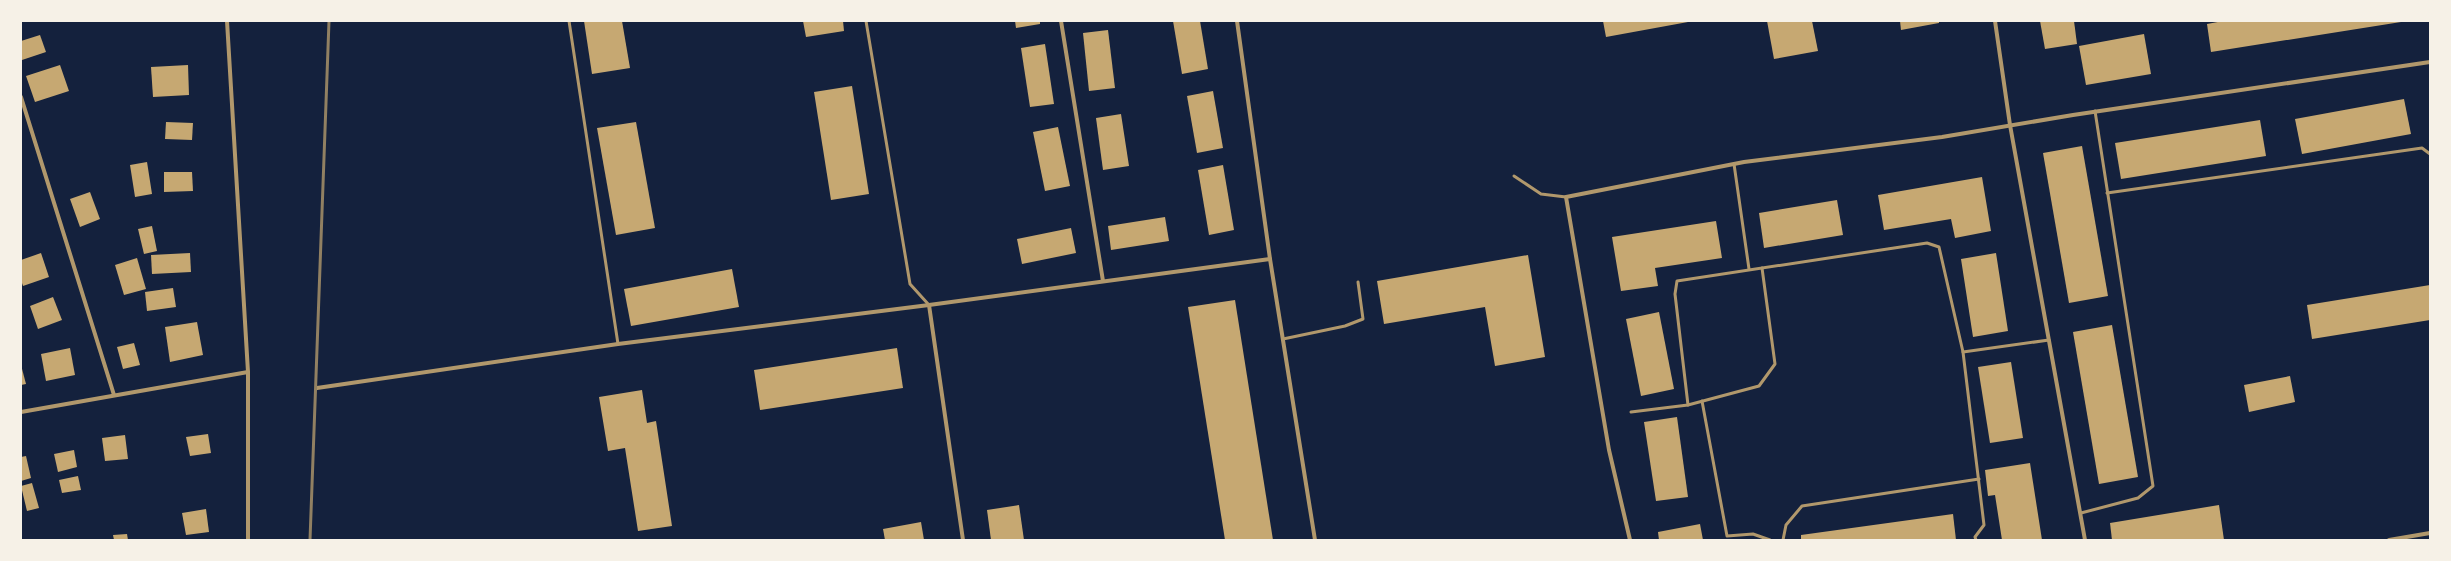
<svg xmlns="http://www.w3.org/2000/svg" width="2451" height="561" viewBox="0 0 2451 561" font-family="'Golos Text',sans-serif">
<rect width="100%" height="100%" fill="#14213d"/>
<!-- building -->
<g fill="#c6a872">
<polygon points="584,21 622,21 630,68 592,74"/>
<polygon points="803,21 843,21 844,31 806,37"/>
<polygon points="1015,21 1040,21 1040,24 1016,28"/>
<polygon points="1173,21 1200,21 1208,69 1182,74"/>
<polygon points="1603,21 1688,21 1688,22 1606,37"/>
<polygon points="1767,21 1812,21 1818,51 1774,59"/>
<polygon points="1900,21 1939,21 1939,23 1901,30"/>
<polygon points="2040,21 2074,21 2077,44 2045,49"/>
<polygon points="2223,21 2400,21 2401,22 2211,52 2207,24"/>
<polygon points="1108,30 1115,88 1089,91 1083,33"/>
<polygon points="2144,34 2151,74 2086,85 2079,46"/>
<polygon points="40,35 46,52 22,60 21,41"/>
<polygon points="1045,44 1054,104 1030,107 1021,48"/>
<polygon points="60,65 69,91 35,102 26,76"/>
<polygon points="188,65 189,95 153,97 151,67"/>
<polygon points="852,86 869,194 831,200 814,92"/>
<polygon points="1213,91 1223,148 1197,153 1187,96"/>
<polygon points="2404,99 2411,134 2302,154 2295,119"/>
<polygon points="1121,114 1129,166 1103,170 1096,118"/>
<polygon points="2260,120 2266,156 2121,179 2115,143"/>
<polygon points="166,122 193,123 192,140 165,139"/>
<polygon points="636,122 655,228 616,235 597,128"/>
<polygon points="1058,127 1070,186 1045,191 1033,132"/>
<polygon points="2082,146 2108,296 2069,303 2043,153"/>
<polygon points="147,162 152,194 135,197 130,165"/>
<polygon points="1223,165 1234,230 1209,235 1198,170"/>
<polygon points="164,172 192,172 193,191 164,192"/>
<polygon points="1982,177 1991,231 1955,238 1951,219 1884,230 1878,195"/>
<polygon points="90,192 100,219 80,227 70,199"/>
<polygon points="1837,200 1843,235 1764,248 1759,213"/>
<polygon points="1165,217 1169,241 1111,250 1108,226"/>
<polygon points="1716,221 1722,258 1655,268 1658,286 1621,291 1612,237"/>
<polygon points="152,226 157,251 144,254 138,229"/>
<polygon points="1071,228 1076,253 1022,264 1017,239"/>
<polygon points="41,253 49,277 23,286 21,280 21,260"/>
<polygon points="190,253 191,272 152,274 151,255"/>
<polygon points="1996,253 2008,331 1973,337 1961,259"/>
<polygon points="1528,255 1545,357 1495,366 1485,307 1384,324 1377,281"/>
<polygon points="137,258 146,289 124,295 115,265"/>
<polygon points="732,269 739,307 631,326 624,289"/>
<polygon points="2430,285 2430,320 2312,339 2307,305"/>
<polygon points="173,288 176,307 147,311 145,292"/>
<polygon points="53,297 62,320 38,329 30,306"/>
<polygon points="1235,300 1273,540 1225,540 1188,307"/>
<polygon points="1659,312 1674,389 1641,396 1626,319"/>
<polygon points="197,322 203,355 170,362 165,327"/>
<polygon points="2112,325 2138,477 2099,484 2073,332"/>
<polygon points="134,343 140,365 123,369 117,347"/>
<polygon points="70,348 75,375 46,381 41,354"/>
<polygon points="897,348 903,388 760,410 754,370"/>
<polygon points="2011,362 2023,438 1990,443 1978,367"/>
<polygon points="21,365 26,384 21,385"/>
<polygon points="2290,376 2295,402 2249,412 2244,385"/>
<polygon points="642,390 647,423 656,421 672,526 638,531 625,448 608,451 599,397"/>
<polygon points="1677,417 1688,497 1656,501 1644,422"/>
<polygon points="208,434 211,453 190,456 186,437"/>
<polygon points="125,435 128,459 105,461 102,438"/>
<polygon points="74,450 77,467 58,472 54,454"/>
<polygon points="26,456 31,478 21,481 21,457"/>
<polygon points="2030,463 2042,540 2002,540 1995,495 1988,496 1985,470"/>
<polygon points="78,476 81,490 62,493 59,480"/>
<polygon points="32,483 39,508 27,511 21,486"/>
<polygon points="1019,505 1024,540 991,540 987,510"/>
<polygon points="2219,505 2224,540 2112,540 2110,523"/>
<polygon points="206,509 209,532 186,535 182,513"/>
<polygon points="1953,514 1956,540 1801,540 1801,535"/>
<polygon points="921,522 924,540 885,540 883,529"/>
<polygon points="1700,524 1703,540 1659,540 1658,532"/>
<polygon points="127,534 128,540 114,540 113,535"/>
</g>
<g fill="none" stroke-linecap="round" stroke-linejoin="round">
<!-- service -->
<g stroke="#b1986c" stroke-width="3">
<polyline points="569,21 618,344"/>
<polyline points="866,21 910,284 929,305"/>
<polyline points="1734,164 1749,269"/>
<polyline points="1514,176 1541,194 1566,197"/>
<polyline points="2107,193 2422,148 2430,154"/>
<polyline points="1283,339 1345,326 1363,319 1358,282"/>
<polyline points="1963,352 2049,340"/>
<polyline points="1702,401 1727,536 1753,534 1770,540"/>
<polyline points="1688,405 1675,294 1677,281 1927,243 1939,247 1963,352 1984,525 1975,537 1976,540"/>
<polyline points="1631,412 1688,405 1759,386 1775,364 1762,268"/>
<polyline points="2081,513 2138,498 2153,486 2095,111"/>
<polyline points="1783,540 1786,525 1802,506 1979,479"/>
</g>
<!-- minor -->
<g stroke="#b1986c" stroke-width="4">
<polyline points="227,21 248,372 248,540"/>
<polyline points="1061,21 1103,281"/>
<polyline points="1237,21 1270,259 1315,540"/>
<polyline points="1995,21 2010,125 2085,540"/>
<polyline points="21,97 114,395"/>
<polyline points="929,305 963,540"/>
<polyline points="317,388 618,344 929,305 1270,259"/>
<polyline points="21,412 248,372"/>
<polyline points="1630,540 1609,450 1566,197 1744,162 1942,137 2073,115 2430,62"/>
<polyline points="2389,540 2430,533"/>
</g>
<!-- rail -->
<polyline stroke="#918062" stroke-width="3" points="310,540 329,21"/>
</g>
<!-- border -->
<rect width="2451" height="561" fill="none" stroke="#f6f1e7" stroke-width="44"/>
</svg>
